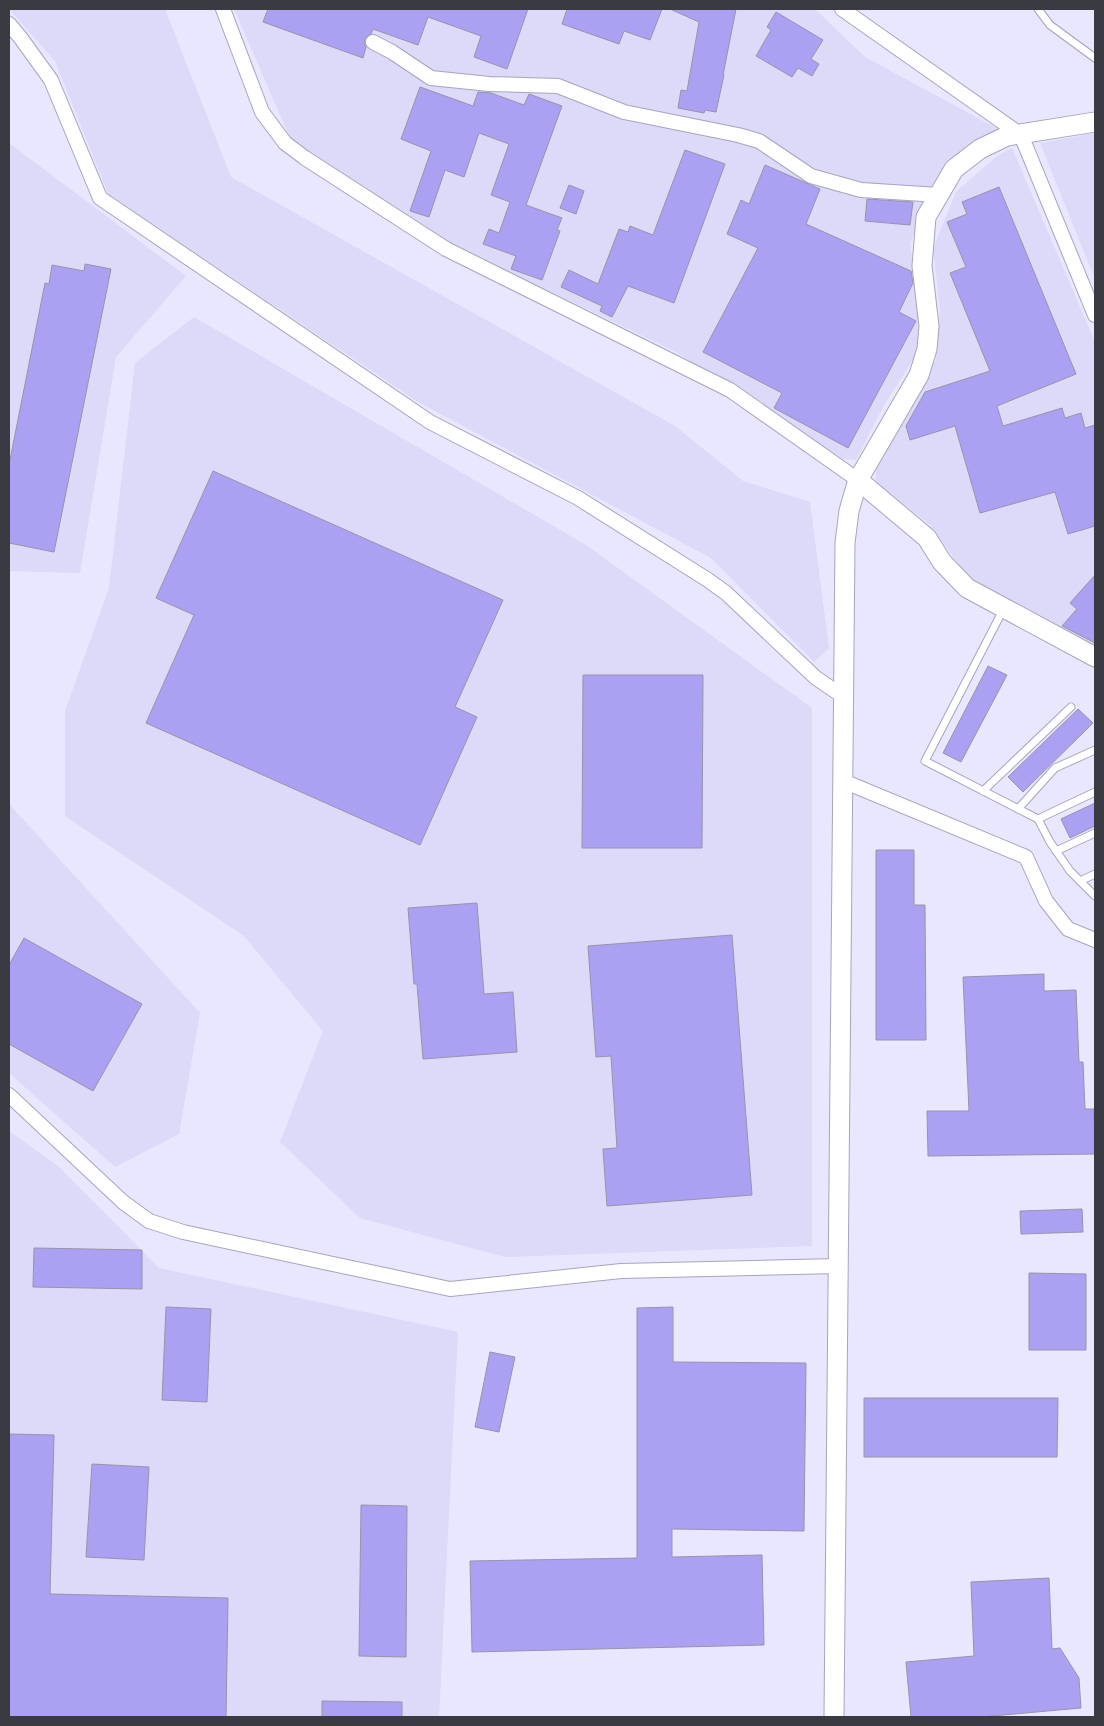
<svg xmlns="http://www.w3.org/2000/svg" width="1104" height="1726" viewBox="0 0 1104 1726" font-family="'Fira Sans Condensed',sans-serif">
<rect width="100%" height="100%" fill="#e8e7ff"/>
<!-- built -->
<g fill="#dcd9f9">
<polygon points="9,9 165,9 231,177 675,426 743,481 810,502 829,648 814,662 711,558 418,402 108,194 55,61"/>
<polygon points="234,9 815,9 865,57 998,129 952,163 935,184 910,243 918,298 918,352 883,407 856,460 842,459 676,352 446,241 290,138"/>
<polygon points="1095,133 1095,279 1040,143"/>
<polygon points="9,143 186,276 116,357 80,573 9,571"/>
<polygon points="1012,148 1095,342 1095,649 974,585 930,525 876,482 876,458 936,360 940,309 933,248 956,192 997,156"/>
<polygon points="194,317 586,545 812,708 812,1246 505,1257 360,1218 280,1142 323,1031 244,936 65,816 65,711 109,588 135,363"/>
<polygon points="9,804 200,1013 179,1134 115,1167 9,1073"/>
<polygon points="9,1131 58,1166 159,1268 458,1332 439,1717 9,1717"/>
</g>
<!-- building -->
<g fill="#aba1f3" stroke="#9694aa">
<polygon points="268,9 528,9 507,69 474,57 481,36 428,17 418,45 373,29 371,34 365,38 364,43 366,47 363,58 263,22"/>
<polygon points="567,9 662,9 650,40 624,31 619,44 562,24"/>
<polygon points="670,9 736,9 723,75 724,75 716,112 705,110 704,113 678,108 681,90 687,91 699,22"/>
<polygon points="776,12 823,40 811,59 819,64 812,76 798,68 792,77 756,56 771,30 767,27"/>
<polygon points="420,87 473,106 478,92 491,93 524,105 529,94 562,106 526,205 562,218 557,230 560,231 542,280 511,269 516,256 483,244 489,229 499,233 510,202 491,195 509,144 479,133 464,177 445,170 429,217 410,211 431,151 401,139"/>
<polygon points="685,150 725,164 674,303 628,286 612,317 600,311 602,306 561,287 569,270 598,284 619,229 628,232 630,226 653,235"/>
<polygon points="765,165 820,189 806,224 911,271 913,283 899,312 916,321 848,448 774,408 782,393 703,352 758,248 727,234 741,200 749,204"/>
<polygon points="569,185 584,191 576,214 560,208"/>
<polygon points="999,187 1076,374 997,406 1003,426 1062,408 1065,418 1081,413 1085,428 1095,425 1095,526 1068,534 1055,492 980,513 955,426 910,440 906,426 925,392 990,371 950,273 966,267 947,222 967,214 962,202"/>
<polygon points="867,199 913,202 910,225 865,221"/>
<polygon points="85,264 111,269 54,552 9,543 9,465 45,283 49,284 52,265 84,271"/>
<polygon points="213,471 503,600 455,707 477,717 420,845 146,723 194,615 156,598"/>
<polygon points="1095,575 1095,643 1062,626 1077,609 1070,603"/>
<polygon points="988,666 1007,675 961,762 943,753"/>
<polygon points="583,675 703,675 702,848 582,848"/>
<polygon points="1078,709 1093,723 1023,792 1008,777"/>
<polygon points="1095,803 1095,826 1070,838 1061,819"/>
<polygon points="876,850 914,850 914,905 925,905 926,1040 876,1040"/>
<polygon points="477,903 484,994 513,992 517,1052 423,1059 417,984 414,984 408,908"/>
<polygon points="732,935 752,1195 607,1206 603,1149 617,1148 611,1056 596,1057 588,946"/>
<polygon points="24,938 142,1004 93,1091 9,1044 9,965"/>
<polygon points="1044,974 1044,991 1076,990 1079,1062 1083,1062 1085,1109 1094,1109 1095,1154 928,1156 927,1111 969,1111 963,977"/>
<polygon points="1082,1209 1083,1232 1021,1234 1020,1211"/>
<polygon points="34,1248 142,1250 142,1289 33,1287"/>
<polygon points="1029,1273 1086,1274 1086,1350 1029,1350"/>
<polygon points="166,1307 211,1309 207,1402 162,1400"/>
<polygon points="673,1307 673,1362 806,1363 804,1531 672,1529 672,1557 762,1555 764,1645 472,1652 470,1561 637,1558 637,1308"/>
<polygon points="490,1352 515,1357 499,1432 475,1427"/>
<polygon points="864,1398 1058,1398 1057,1457 864,1457"/>
<polygon points="9,1434 54,1435 50,1594 228,1598 226,1717 9,1717"/>
<polygon points="92,1464 149,1467 144,1560 86,1557"/>
<polygon points="361,1505 407,1506 406,1657 359,1656"/>
<polygon points="1049,1578 1052,1649 1060,1648 1079,1678 1081,1708 981,1717 911,1717 906,1662 974,1656 971,1582"/>
<polygon points="322,1701 402,1702 402,1717 322,1717"/>
</g>
<g fill="none" stroke-linecap="round" stroke-linejoin="round">
<!-- lane casing -->
<g stroke="#a6a5bc" stroke-width="9">
<g id="lane">
<polyline points="1038,9 1050,25 1095,58"/>
<polyline points="1003,610 925,761 1038,819"/>
<polyline points="983,791 1071,707"/>
<polyline points="1095,792 1038,819 1050,842 1070,871 1095,896"/>
<polyline points="1018,809 1055,768 1095,750"/>
<polyline points="1056,851 1095,833"/>
<polyline points="1080,881 1095,874"/>
</g>
</g>
<!-- street casing -->
<g stroke="#a6a5bc" stroke-width="16">
<g id="street">
<polyline points="223,9 262,112 285,143 305,158 446,249 730,390 858,480"/>
<polyline points="842,9 1021,135 1095,315"/>
<polyline points="9,24 20,37 51,80 100,198 430,422 578,498 708,580 726,593 816,678 844,697"/>
<polyline points="373,42 392,52 431,78 489,84 558,86 624,112 738,135 759,141 811,176 861,190 939,195"/>
<polyline points="843,781 1026,857 1046,901 1068,929 1095,940"/>
<polyline points="9,1095 123,1202 149,1221 183,1232 450,1289 621,1271 838,1266"/>
</g>
</g>
<!-- secondary casing -->
<g stroke="#a6a5bc" stroke-width="21">
<g id="secondary">
<polyline points="858,480 927,538 942,562 967,588 1095,657"/>
<polyline points="834,1717 845,543 849,511 858,480 919,375 927,349 929,326 922,266 926,217 954,169 980,149 1007,136 1095,122"/>
</g>
</g>
<!-- lane -->
<use href="#lane" stroke="#fff" stroke-width="7"/>
<!-- street -->
<use href="#street" stroke="#fff" stroke-width="14"/>
<!-- secondary -->
<use href="#secondary" stroke="#fff" stroke-width="19"/>
</g>
<!-- border -->
<rect width="1104" height="1726" fill="none" stroke="#3a3a43" stroke-width="20"/>
</svg>
